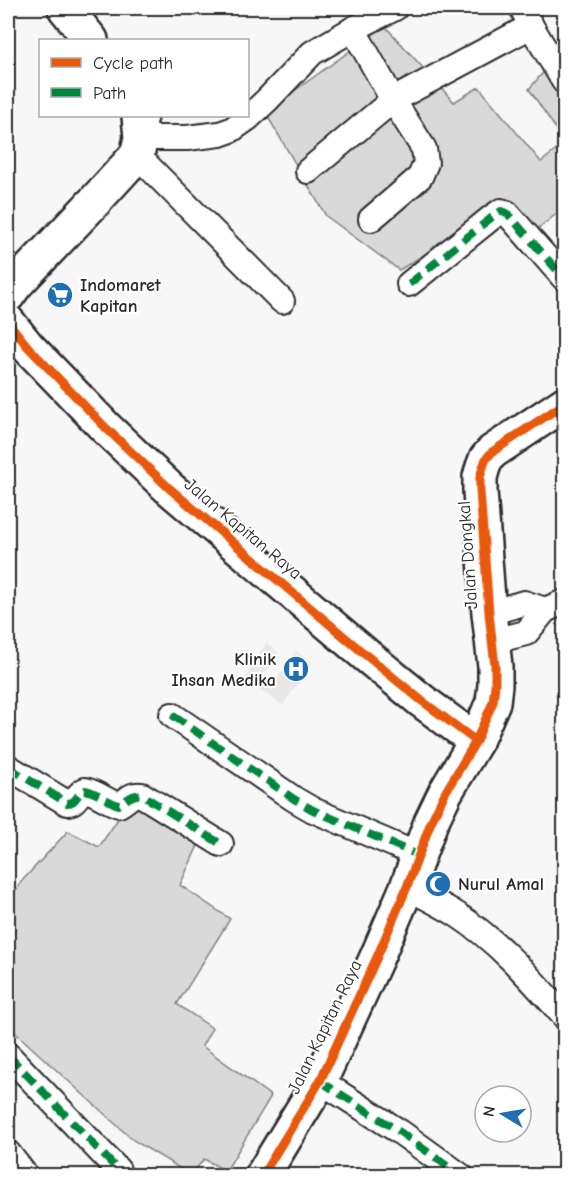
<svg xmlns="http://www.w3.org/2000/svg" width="572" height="1183" viewBox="0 0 572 1183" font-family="'Comic Neue',sans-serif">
<rect width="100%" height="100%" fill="#f7f7f7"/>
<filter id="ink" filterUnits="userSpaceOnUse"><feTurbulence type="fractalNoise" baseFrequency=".0167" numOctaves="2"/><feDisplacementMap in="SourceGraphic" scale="12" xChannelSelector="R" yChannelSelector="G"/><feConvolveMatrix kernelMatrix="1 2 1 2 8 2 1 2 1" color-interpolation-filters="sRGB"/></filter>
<g filter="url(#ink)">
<!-- built -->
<polygon fill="#e8e8e8" points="266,643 279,652 264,675 274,683 296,651 312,663 283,705 244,680"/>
<!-- green -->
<g fill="#d9d9d9" stroke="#828282" stroke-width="1.5">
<polygon points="385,26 454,102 479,87 541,162 564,144 564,208 536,230 504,206 399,270 326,216 265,112"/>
<polygon points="564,48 564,141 529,89"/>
<polygon points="138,789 206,828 180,885 230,919 177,1004 212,1028 202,1046 271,1096 226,1171 204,1159 191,1175 133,1140 8,1026 8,902 21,882 68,831 99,847"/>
</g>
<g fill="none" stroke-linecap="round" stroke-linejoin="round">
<!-- street casing -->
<g stroke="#2b2b2b" stroke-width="28">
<g id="street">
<polyline points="522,8 531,26 564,81"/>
<polyline points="353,29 393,100 424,149 426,163 420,177 371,219"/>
<polyline points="141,138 187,138 220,134 231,130 248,118 268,99 312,53 353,29 395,8"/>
<polyline points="137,155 282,301"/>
<polyline points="308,171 393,100 531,26"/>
<polyline points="409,284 491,218 501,211 507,213 564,278"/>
<polyline points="489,613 524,603 545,610"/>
<polyline points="493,641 526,633 545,610 564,602"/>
<polyline points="172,715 294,799 313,810 418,855"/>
<path d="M8,767L67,803C77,803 76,794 85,790C97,792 107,802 119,805C128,800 131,793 142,795L221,844"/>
<path d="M407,887C423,896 440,904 456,914C498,941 531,979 564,1016"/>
<polyline points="8,1055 118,1170 114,1176"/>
<polyline points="320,1081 400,1132 461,1176"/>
<polyline points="8,1153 26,1176"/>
</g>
</g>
<!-- secondary casing -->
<g stroke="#2b2b2b" stroke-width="38">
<g id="secondary">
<polyline points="65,8 91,40"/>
<polyline points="8,295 16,284 95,201 137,155 141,138 139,116"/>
<polyline points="8,322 28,347 106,428 169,488 367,656 422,701 476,741"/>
<polyline points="262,1176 320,1081 377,957 407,887 431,822 445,793 476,741 493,702 495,685 495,666 489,613 480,491 480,477 483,467 486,459 492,452 564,404"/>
</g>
</g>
<!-- street -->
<use href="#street" stroke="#fff" stroke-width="24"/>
<!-- secondary -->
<use href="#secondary" stroke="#fff" stroke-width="33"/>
<!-- quiet -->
<g stroke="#00873e" stroke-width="8" stroke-dasharray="15 8" stroke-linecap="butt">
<polyline points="409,284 491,218 501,211 507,213 564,278"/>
<polyline points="172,715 294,799 313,810 418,855"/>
<path d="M8,767L67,803C77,803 76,794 85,790C97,792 107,802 119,805C128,800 131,793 142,795L221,844"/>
<polyline points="8,1055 118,1170 114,1176"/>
<polyline points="320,1081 400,1132 461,1176"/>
</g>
<!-- cycleway casing -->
<g stroke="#fff" stroke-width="13">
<g id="cycleway">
<polyline points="8,322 28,347 106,428 169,488 367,656 422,701 476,741"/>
<polyline points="262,1176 320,1081 377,957 407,887 431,822 445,793 476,741 493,702 495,685 495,666 489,613 480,491 480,477 483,467 486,459 492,452 564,404"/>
</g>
</g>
<!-- cycleway -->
<use href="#cycleway" stroke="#e8590c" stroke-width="9"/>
</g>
</g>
<!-- icons -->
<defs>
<g id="supermarket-disc" transform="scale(1.35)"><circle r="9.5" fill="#1f6fb2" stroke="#fff"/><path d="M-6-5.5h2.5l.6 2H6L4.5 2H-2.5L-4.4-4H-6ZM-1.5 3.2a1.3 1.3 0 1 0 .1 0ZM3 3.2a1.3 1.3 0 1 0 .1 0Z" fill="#fff"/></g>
<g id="hospital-disc" transform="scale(1.35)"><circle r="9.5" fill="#1f6fb2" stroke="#fff"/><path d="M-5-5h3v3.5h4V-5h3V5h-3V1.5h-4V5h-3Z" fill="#fff"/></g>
<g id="mosque-disc" transform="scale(1.35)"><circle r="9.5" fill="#1f6fb2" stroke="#fff"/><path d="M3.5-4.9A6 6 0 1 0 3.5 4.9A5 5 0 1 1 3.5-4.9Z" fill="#fff"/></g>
</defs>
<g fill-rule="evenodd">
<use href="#supermarket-disc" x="60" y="295"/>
<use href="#hospital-disc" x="296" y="669"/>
<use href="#mosque-disc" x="438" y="884"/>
</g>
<g text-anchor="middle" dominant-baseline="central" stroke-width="4.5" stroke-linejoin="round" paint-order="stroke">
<!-- poi labels -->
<g font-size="18" font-weight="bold" fill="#2b2b2b" stroke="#fff" text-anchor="start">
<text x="80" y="285">Indomaret<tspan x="80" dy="21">Kapitan</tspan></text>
<text x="276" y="659" text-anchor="end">Klinik<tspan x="276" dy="21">Ihsan Medika</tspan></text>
<text x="458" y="884">Nurul Amal</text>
</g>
<!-- street labels -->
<g font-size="18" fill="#2b2b2b" stroke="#fff">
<text transform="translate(243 529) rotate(40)">Jalan Kapitan Raya</text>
<text transform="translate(468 555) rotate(-94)">Jalan Dongkal</text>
<text transform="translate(325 1027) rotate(-64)">Jalan Kapitan Raya</text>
</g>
</g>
<!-- margin -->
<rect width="572" height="1183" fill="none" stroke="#fff" stroke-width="30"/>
<rect x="15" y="15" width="542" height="1153" fill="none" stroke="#2b2b2b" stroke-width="2" filter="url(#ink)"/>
<!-- legend -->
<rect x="39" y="39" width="210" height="78" fill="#ffffff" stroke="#aaaaaa" stroke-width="1.5"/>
<rect x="51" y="58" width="30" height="9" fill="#e8590c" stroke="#aaaaaa" stroke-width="1.5"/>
<text x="93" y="69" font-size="18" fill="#2b2b2b">Cycle path</text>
<rect x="51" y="88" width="30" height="9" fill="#00873e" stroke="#aaaaaa" stroke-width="1.5"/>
<text x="93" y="99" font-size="18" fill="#2b2b2b">Path</text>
<!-- north arrow -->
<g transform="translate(503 1114) rotate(281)"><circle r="28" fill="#ffffff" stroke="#aaaaaa" stroke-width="1.5"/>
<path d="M0-4.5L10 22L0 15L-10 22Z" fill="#1f6fb2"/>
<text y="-9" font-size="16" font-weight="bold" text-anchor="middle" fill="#2b2b2b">N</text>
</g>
</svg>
